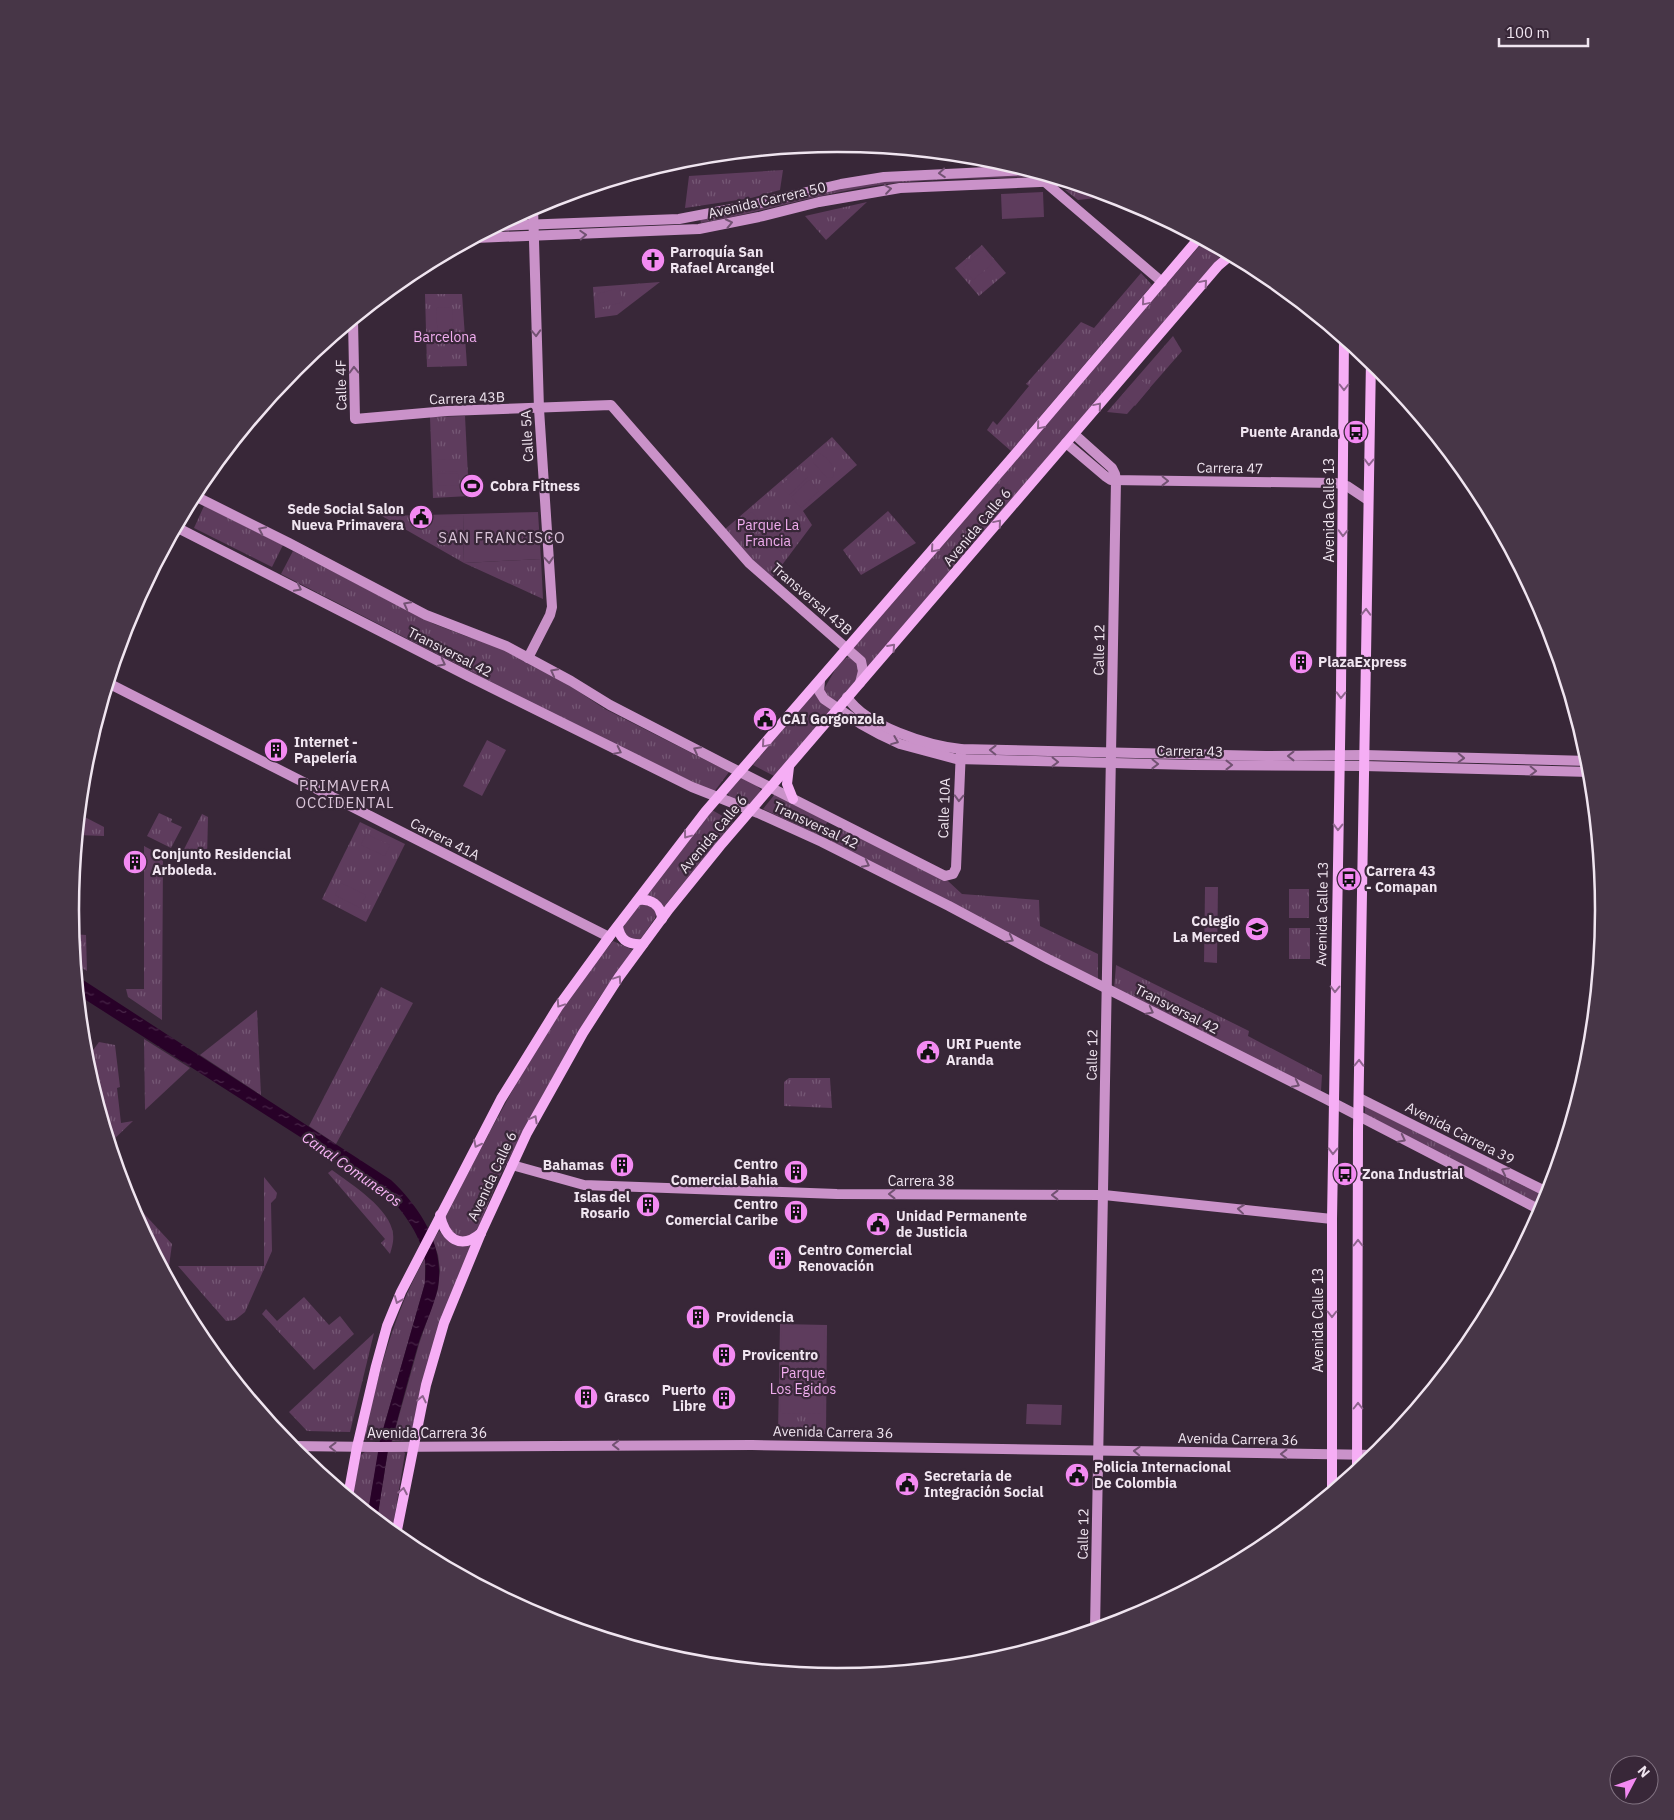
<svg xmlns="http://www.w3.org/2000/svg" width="1674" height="1820" viewBox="0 0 1674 1820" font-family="'IBM Plex Sans',sans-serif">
<defs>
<pattern id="grass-tufts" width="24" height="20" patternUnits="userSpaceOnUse" patternTransform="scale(1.25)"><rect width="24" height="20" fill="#5e3c5d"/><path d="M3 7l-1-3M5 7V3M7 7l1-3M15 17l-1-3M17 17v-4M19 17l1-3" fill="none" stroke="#755875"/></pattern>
<pattern id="water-ripples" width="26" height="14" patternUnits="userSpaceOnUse" patternTransform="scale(1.25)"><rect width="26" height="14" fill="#280128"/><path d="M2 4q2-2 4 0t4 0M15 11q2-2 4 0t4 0" fill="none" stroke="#482648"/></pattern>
</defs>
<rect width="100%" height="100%" fill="#382738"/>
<!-- grass -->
<g fill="url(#grass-tufts)">
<polygon points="783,170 780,190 751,198 685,208 689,176"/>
<path d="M1034,172L1048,176C994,179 940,178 887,184C824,192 763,212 701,223L700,219L852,185L945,175Z"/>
<polygon points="1089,189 1114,196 1078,200 1065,190"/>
<polygon points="867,202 826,240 805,216"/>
<polygon points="1201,244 1220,258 867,669 865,661 853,648"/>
<polygon points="982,245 1006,273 979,296 955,268"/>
<polygon points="1141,273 1152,285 1011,451 987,430 993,421 997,425 1029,386 1026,384 1081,322 1094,328"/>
<polygon points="660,282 617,315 595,318 593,287"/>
<polygon points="425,294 462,294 467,366 427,367"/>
<polygon points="1173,336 1182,351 1127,414 1107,412"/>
<polygon points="465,416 469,496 433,498 430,417"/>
<polygon points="832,437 857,465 803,511 812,525 773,577 748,557 724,530"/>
<polygon points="204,506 283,545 272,567 194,528"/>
<polygon points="888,511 916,543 861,575 843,550"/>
<polygon points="463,514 464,563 541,559 543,599 464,563 382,516"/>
<polygon points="293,551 434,624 468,637 488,642 555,676 605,709 729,772 714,792 575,725 281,574"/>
<polygon points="848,657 859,661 859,676 841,700 836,701 825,694 824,689 839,663"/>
<polygon points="816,689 832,709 776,777 753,765"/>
<polygon points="487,740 506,750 482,796 463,786"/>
<polygon points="741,778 755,784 761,790 750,806 729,797 728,793"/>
<polygon points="775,794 829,820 818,835 763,809"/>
<polygon points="712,810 733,822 663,908 646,896"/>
<polygon points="159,813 172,819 171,822 182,827 171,848 147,836"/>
<polygon points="79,814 104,827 104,836 77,835"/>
<polygon points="202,814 208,817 207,859 181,855"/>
<polygon points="360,822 405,844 366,922 322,899"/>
<polygon points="840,826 948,881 962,894 1039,900 1040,926 1098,954 1098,980 830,842"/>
<polygon points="144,846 163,856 162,1020 128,997 126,989 144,989"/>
<rect x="1289" y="889" width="20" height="29"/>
<path d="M646,900L657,912L655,918L638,943L629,939L623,930C626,919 635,903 646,900Z"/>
<rect x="1289" y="928" width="21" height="31"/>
<polygon points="72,934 86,935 87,971 75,964"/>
<path d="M613,941L633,950L597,1001L542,1096L498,1180L476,1233L463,1239L453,1235L444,1220C495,1121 542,1027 613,941Z"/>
<polygon points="1116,965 1249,1031 1248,1036 1322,1075 1321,1091 1114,989"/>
<polygon points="381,987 413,1003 336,1144 309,1126"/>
<polygon points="257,1010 261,1095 200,1055"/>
<polygon points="144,1039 190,1068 145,1110"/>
<polygon points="99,1042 115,1045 120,1087 117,1088 121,1123 133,1121 110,1143 88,1070 88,1057"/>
<polygon points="789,1078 830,1078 832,1108 784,1106 784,1082"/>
<polygon points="1365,1104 1547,1198 1544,1207 1365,1116"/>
<path d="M332,1170C351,1184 391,1209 393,1234C394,1241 392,1247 390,1254L381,1243L385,1239L328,1173Z"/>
<polygon points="264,1177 277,1193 276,1198 271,1203 272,1251 245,1312 235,1320 226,1321 178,1266 264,1266"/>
<polygon points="125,1193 172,1244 169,1266 162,1266 128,1203"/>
<polygon points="439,1231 448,1239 472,1243 418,1405 410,1440 392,1441 419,1344 438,1289 440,1270 438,1255 433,1241"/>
<path d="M425,1258V1283L380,1440H363C378,1377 392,1316 425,1258Z"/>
<polygon points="304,1297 329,1325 340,1316 354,1334 314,1370 262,1314 266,1309 277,1321"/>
<polygon points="780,1324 827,1325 826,1434 778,1433"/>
<polygon points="374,1333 350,1432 307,1431 289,1412"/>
<path d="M379,1450L368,1512L352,1500L360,1456C365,1450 372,1450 379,1450Z"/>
<polygon points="388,1450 403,1451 405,1453 392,1532 377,1520"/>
</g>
<!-- garden -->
<g fill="#5e3c5d">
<polygon points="1043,192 1044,217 1002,219 1001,194"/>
<polygon points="982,251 993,263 973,280 963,267"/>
<polygon points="619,288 623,302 600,308 597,294"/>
<polygon points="452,307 454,341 438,342 436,308"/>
<polygon points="1138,377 1150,388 1135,406 1122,395"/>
<path d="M818,453C827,456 837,468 833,477L827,478L813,462V456Z"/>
<polygon points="458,459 458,471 437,472 437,460"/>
<polygon points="799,468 808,477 789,495 780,486"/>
<polygon points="458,473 459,485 438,486 437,474"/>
<polygon points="809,480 819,491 801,508 791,497"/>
<polygon points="538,512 541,559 464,563 463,514"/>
<polygon points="752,512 761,522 744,538 734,527"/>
<polygon points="460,515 460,526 435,527 434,516"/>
<polygon points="790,521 801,530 783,553 772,544"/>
<polygon points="366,834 390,845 385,856 361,845"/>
<polygon points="341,883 366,895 360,908 335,895"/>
<polygon points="1205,887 1218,887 1217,963 1204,962"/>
<polygon points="782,1327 825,1328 823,1414 780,1413"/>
<polygon points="1027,1404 1062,1405 1061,1425 1026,1424"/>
</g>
<!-- water -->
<path fill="url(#water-ripples)" d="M77,976L391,1180C420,1207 445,1246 438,1287C434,1307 424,1326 418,1345C409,1377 400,1409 392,1441L388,1450L377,1520L368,1512L380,1440L425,1283C425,1276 426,1268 425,1260C421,1234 399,1205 380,1188L78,995Z"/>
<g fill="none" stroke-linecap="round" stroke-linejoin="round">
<!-- secondary -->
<g stroke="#ca92c9" stroke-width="10">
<polyline points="1045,182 1162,282"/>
<polyline points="498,226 679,219 747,206 841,184 884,177 1026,170"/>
<polyline points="475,238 699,229 759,217 819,202 900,188 1064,181"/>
<polyline points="353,320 355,419 447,411 611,405 749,563 861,661 863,671 860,683"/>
<polyline points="1074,434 1112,468 1115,474 1116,480 1095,1629"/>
<polyline points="1066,443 1105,476 1111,480 1336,483 1347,486 1368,500"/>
<polyline points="193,495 289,543 426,615 506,646 571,681 610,705 734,769 945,876 953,874 956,868 961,749"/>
<polyline points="176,527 468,676 692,787 758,813 822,842 949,906 1048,959 1326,1099 1542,1211"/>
<polyline points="528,658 550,615 552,607 539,409 533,207"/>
<polyline points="820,681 819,691 824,699 861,724 881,735 900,744 956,759 1192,765 1364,766 1590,772"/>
<polyline points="108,683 609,937"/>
<path d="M847,697C865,726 929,746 961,749L1266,756L1364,755L1589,761"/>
<polyline points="1359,1098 1549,1193"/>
<polyline points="512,1165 584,1185 837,1194 1104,1195 1332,1219"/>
<polyline points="289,1446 377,1447 752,1445 1376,1455"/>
</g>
<!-- primary -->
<g stroke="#f6aef5" stroke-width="10">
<polyline points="789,767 787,784 793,799"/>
<path d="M638,900C651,898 661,905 662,919"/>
<path d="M618,926C620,941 629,945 643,944"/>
<path d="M440,1215C445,1238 460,1251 481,1233"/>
<polyline points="1357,1470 1358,1130 1371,360"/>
<polyline points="1332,1491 1332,1219 1341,689 1344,339"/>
<polyline points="348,1496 357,1447 376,1366 387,1326 401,1292 501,1099 558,1007 609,937 705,812 1010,460 1199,238"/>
<polyline points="396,1535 426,1385 444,1323 481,1233 527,1133 583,1033 619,977 669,909 720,846 1218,266 1231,255"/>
</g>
</g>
<!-- one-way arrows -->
<defs><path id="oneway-chevron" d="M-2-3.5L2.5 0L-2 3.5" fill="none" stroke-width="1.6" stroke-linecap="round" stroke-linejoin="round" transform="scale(1.25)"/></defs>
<g stroke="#725272">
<use href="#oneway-chevron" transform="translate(942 173) rotate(176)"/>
<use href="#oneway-chevron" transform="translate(888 189) rotate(-8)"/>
<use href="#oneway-chevron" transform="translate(729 223) rotate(-12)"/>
<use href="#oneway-chevron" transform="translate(583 235) rotate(-3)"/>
<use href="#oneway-chevron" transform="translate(536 333) rotate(88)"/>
<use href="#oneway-chevron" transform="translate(354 370) rotate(-91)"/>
<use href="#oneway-chevron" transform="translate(1165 481) rotate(1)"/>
<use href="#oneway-chevron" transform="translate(262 530) rotate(-154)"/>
<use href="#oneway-chevron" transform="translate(549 560) rotate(86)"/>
<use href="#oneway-chevron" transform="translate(298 588) rotate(27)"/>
<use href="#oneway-chevron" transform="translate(407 605) rotate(-152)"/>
<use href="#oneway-chevron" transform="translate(442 663) rotate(27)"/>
<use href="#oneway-chevron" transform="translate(554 672) rotate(-152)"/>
<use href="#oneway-chevron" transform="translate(895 741) rotate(22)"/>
<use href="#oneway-chevron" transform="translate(697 750) rotate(-152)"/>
<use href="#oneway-chevron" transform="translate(993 750) rotate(-179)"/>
<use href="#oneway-chevron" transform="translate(618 751) rotate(26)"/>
<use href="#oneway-chevron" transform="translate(1291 756) rotate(180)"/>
<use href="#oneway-chevron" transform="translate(1461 758) rotate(2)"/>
<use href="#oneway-chevron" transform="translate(1055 762) rotate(1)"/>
<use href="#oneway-chevron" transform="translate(1155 764) rotate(1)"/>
<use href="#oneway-chevron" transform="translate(1229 765)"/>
<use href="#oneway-chevron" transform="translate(1533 771) rotate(1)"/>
<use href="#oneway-chevron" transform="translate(959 798) rotate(92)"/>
<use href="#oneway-chevron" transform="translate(866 864) rotate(27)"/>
<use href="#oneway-chevron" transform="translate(1010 939) rotate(28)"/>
<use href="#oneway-chevron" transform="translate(1150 1011) rotate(27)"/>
<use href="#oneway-chevron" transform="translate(1296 1084) rotate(27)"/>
<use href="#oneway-chevron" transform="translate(1402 1139) rotate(27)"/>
<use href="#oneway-chevron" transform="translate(1505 1171) rotate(-153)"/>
<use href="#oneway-chevron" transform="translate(892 1194) rotate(-180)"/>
<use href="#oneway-chevron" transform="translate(1055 1195) rotate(-180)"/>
<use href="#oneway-chevron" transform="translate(1241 1209) rotate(-174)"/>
<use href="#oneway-chevron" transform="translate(616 1445) rotate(180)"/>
<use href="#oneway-chevron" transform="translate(333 1447) rotate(-179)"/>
<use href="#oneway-chevron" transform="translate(1137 1451) rotate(-178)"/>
<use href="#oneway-chevron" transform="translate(1284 1454) rotate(-180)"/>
</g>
<g stroke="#8e648d">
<use href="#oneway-chevron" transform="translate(1204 283) rotate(-49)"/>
<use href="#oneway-chevron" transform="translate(1145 302) rotate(130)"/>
<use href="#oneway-chevron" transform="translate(1344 387) rotate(90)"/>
<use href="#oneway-chevron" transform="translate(1098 406) rotate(-50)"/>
<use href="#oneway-chevron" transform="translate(1040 426) rotate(130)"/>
<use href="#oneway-chevron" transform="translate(1369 462) rotate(91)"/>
<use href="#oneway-chevron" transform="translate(998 523) rotate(-50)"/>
<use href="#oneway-chevron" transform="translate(1343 533) rotate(91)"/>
<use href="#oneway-chevron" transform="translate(934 549) rotate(131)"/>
<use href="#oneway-chevron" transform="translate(1366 612) rotate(-89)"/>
<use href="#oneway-chevron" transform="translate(892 647) rotate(-48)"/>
<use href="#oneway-chevron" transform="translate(1341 695) rotate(91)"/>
<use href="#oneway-chevron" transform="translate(765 744) rotate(131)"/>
<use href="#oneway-chevron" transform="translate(1338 827) rotate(91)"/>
<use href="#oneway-chevron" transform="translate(687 835) rotate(127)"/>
<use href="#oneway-chevron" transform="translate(618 979) rotate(-56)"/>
<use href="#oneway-chevron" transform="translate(1335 989) rotate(91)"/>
<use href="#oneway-chevron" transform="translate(560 1004) rotate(124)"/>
<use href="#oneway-chevron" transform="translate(1359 1063) rotate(-89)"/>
<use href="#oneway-chevron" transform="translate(534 1119) rotate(-61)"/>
<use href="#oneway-chevron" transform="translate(477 1144) rotate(117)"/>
<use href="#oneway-chevron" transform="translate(1333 1151) rotate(91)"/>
<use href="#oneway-chevron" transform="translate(1358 1243) rotate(-90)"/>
<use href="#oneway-chevron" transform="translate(398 1300) rotate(112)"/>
<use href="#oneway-chevron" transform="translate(1332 1314) rotate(90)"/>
<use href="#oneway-chevron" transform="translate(422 1399) rotate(-78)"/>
<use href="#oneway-chevron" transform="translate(1358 1406) rotate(-90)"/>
<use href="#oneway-chevron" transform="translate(403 1491) rotate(-79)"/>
</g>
<!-- icons -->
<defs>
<g id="church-disc" transform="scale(1.25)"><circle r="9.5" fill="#f38af2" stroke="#382738"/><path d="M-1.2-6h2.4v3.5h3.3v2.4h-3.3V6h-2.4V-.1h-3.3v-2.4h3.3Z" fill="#111"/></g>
<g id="bus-disc" transform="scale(1.25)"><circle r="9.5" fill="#f38af2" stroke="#382738"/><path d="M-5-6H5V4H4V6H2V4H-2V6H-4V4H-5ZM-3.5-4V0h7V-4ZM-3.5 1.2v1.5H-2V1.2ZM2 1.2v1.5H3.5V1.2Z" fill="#111"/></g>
<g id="stadium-disc" transform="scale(1.25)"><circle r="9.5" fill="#f38af2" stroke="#382738"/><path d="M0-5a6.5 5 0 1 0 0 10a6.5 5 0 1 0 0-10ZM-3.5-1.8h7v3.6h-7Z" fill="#111"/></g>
<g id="civic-disc" transform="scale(1.25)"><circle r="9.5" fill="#f38af2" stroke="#382738"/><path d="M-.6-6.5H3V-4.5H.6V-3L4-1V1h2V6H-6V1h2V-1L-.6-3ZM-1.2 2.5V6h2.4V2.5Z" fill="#111"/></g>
<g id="building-disc" transform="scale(1.25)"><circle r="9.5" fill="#f38af2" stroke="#382738"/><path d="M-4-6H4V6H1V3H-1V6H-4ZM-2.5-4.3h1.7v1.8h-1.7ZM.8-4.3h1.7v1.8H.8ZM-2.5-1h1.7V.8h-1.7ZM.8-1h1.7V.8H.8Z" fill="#111"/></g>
<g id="school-disc" transform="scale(1.25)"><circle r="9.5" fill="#f38af2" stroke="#382738"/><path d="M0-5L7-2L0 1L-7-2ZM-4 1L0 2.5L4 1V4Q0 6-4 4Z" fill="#111"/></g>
</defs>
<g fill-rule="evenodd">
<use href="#church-disc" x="653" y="260"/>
<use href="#bus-disc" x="1356" y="432"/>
<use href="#stadium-disc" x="472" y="486"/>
<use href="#civic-disc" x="421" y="517"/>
<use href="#building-disc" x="1301" y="662"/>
<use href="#civic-disc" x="765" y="719"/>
<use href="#building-disc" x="276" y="750"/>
<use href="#building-disc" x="135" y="862"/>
<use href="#bus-disc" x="1349" y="879"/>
<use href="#school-disc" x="1257" y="929"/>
<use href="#civic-disc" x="928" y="1052"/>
<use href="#building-disc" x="622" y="1165"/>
<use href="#building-disc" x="796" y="1172"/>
<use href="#bus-disc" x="1345" y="1174"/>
<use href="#building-disc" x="648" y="1205"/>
<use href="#building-disc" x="796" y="1212"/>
<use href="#civic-disc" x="878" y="1224"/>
<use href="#building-disc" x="780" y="1258"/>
<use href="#building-disc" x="698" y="1317"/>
<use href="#building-disc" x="724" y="1355"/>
<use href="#building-disc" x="586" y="1397"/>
<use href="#building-disc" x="724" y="1398"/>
<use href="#civic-disc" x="1077" y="1475"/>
<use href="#civic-disc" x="907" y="1484"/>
</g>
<g text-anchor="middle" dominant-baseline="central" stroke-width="4.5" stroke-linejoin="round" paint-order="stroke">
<!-- street labels -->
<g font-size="14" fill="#f0e5f0" stroke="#382738">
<text transform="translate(767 200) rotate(-13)">Avenida Carrera 50</text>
<text transform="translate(341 385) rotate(-91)">Calle 4F</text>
<text transform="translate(467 398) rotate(-2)">Carrera 43B</text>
<text transform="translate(527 436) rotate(-93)">Calle 5A</text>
<text transform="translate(1230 468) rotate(1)">Carrera 47</text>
<text transform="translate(1329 510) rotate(-90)">Avenida Calle 13</text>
<text transform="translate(977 527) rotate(-50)">Avenida Calle 6</text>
<text transform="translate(812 599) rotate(41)">Transversal 43B</text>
<text transform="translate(1099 650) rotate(-89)">Calle 12</text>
<text transform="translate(450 652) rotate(27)">Transversal 42</text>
<text transform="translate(1190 751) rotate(1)">Carrera 43</text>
<text transform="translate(944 808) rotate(-88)">Calle 10A</text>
<text transform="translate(816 825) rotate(25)">Transversal 42</text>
<text transform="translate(713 834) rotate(-50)">Avenida Calle 6</text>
<text transform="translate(445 839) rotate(27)">Carrera 41A</text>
<text transform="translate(1322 914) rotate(-89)">Avenida Calle 13</text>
<text transform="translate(1177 1009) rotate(27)">Transversal 42</text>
<text transform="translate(1092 1055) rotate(-89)">Calle 12</text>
<text transform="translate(1460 1133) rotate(27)">Avenida Carrera 39</text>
<text transform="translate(492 1176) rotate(-65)">Avenida Calle 6</text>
<text x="921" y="1181">Carrera 38</text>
<text transform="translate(1318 1320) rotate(-90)">Avenida Calle 13</text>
<text transform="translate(833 1432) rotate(1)">Avenida Carrera 36</text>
<text x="427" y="1433">Avenida Carrera 36</text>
<text transform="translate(1238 1439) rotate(1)">Avenida Carrera 36</text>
<text transform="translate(1083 1534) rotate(-89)">Calle 12</text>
</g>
<!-- poi labels -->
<g font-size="14" font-weight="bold" fill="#f0e5f0" stroke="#382738" text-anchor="start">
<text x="670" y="252">Parroquía San<tspan x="670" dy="16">Rafael Arcangel</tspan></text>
<text x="1338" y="432" text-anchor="end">Puente Aranda</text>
<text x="490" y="486">Cobra Fitness</text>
<text x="404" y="509" text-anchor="end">Sede Social Salon<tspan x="404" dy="16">Nueva Primavera</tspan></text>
<text x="1318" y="662">PlazaExpress</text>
<text x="782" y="719">CAI Gorgonzola</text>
<text x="294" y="742">Internet -<tspan x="294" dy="16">Papelería</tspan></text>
<text x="152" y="854">Conjunto Residencial<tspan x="152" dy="16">Arboleda.</tspan></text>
<text x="1366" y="871">Carrera 43<tspan x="1366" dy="16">- Comapan</tspan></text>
<text x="1240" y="921" text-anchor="end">Colegio<tspan x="1240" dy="16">La Merced</tspan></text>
<text x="946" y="1044">URI Puente<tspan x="946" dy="16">Aranda</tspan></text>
<text x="778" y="1164" text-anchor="end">Centro<tspan x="778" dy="16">Comercial Bahia</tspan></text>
<text x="604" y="1165" text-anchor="end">Bahamas</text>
<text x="1362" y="1174">Zona Industrial</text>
<text x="630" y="1197" text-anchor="end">Islas del<tspan x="630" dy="16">Rosario</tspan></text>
<text x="778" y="1204" text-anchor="end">Centro<tspan x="778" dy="16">Comercial Caribe</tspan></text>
<text x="896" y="1216">Unidad Permanente<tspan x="896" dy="16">de Justicia</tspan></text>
<text x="798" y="1250">Centro Comercial<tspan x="798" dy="16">Renovación</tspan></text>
<text x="716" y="1317">Providencia</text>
<text x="742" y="1355">Provicentro</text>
<text x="706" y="1390" text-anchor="end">Puerto<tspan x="706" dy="16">Libre</tspan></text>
<text x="604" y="1397">Grasco</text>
<text x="1094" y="1467">Policia Internacional<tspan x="1094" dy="16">De Colombia</tspan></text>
<text x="924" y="1476">Secretaria de<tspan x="924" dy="16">Integración Social</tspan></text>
</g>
<!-- park labels -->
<g font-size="14" fill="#f2aef0" stroke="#382738">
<text x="445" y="337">Barcelona</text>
<text x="768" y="525">Parque La<tspan x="768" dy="16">Francia</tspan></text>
<text x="803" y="1373">Parque<tspan x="803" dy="16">Los Egidos</tspan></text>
</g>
<!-- neighbourhood labels -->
<g font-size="15" letter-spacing="1" fill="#dac5d9" stroke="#382738">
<text x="502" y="537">SAN FRANCISCO</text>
<text x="345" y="785">PRIMAVERA<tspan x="345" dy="17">OCCIDENTAL</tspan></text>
</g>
<!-- water labels -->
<g font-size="15" font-style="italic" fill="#f9b5f7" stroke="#382738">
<text transform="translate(352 1169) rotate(35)">Canal Comuneros</text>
</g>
</g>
<!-- crop -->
<path d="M0 0H1674V1820H0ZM79 910a758 758 0 1 1 1516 0a758 758 0 1 1-1516 0Z" fill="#473647" fill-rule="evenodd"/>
<path fill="none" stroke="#f0e5f0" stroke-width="2.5" d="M79 910a758 758 0 1 1 1516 0a758 758 0 1 1-1516 0Z"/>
<!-- north arrow -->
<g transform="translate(1634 1780) rotate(49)"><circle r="24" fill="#382738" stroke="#827382"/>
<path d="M0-4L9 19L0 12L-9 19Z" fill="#f38af2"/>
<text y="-8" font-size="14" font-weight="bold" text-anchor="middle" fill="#f0e5f0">N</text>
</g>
<!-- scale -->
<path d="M1499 38v8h89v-8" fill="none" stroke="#f0e5f0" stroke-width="2.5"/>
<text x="1506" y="38" font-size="15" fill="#f0e5f0" stroke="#382738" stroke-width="4" paint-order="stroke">100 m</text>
</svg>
